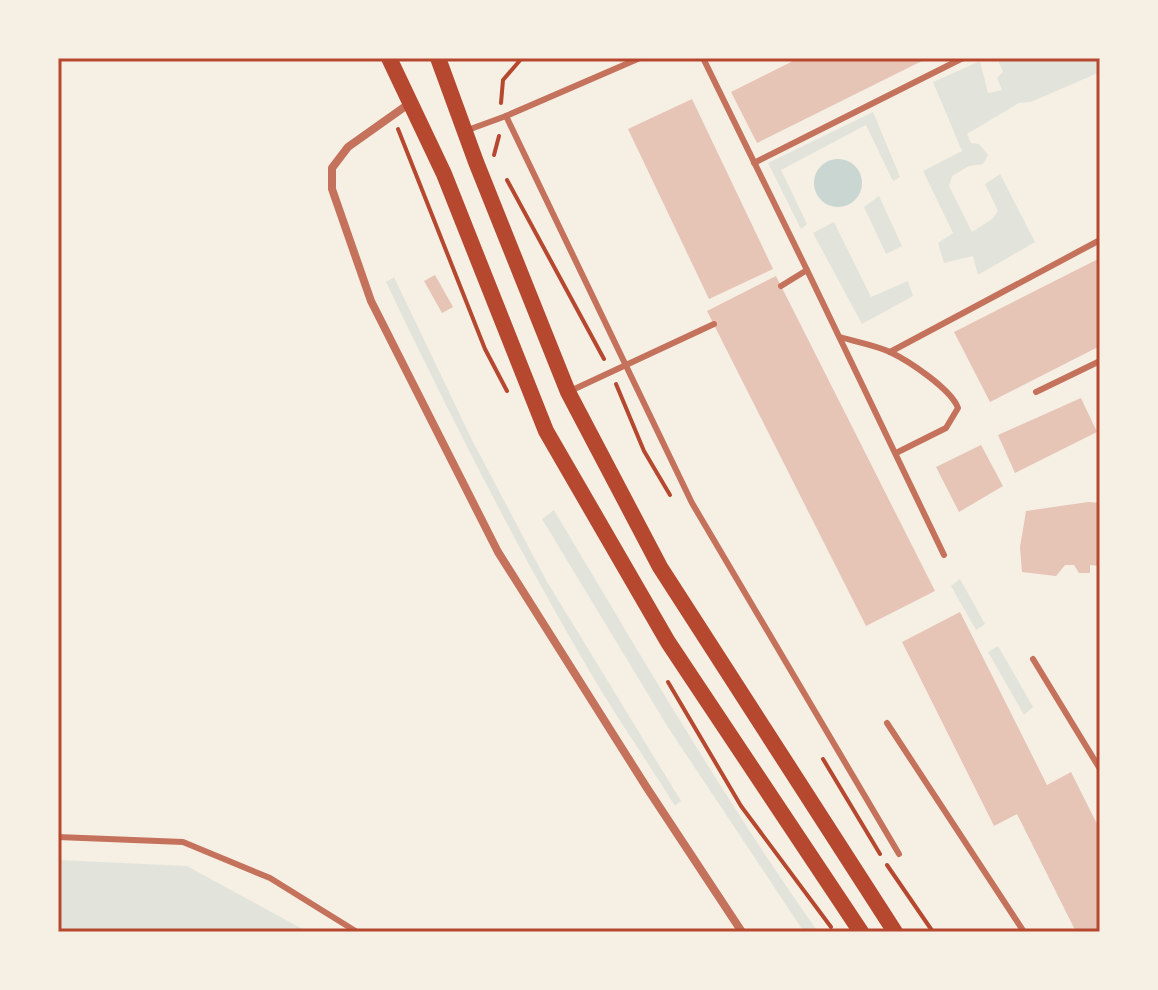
<svg xmlns="http://www.w3.org/2000/svg" width="1158" height="990" viewBox="0 0 1158 990" font-family="Inter,sans-serif">
<rect width="100%" height="100%" fill="#f6efe4"/>
<!-- green -->
<g fill="#e2e4dc">
<polygon points="997,58 1100,58 1100,72 1031,102 1019,103 967,134 971,143 979,144 988,155 983,164 969,166 952,176 949,186 972,232 992,219 998,211 985,184 1000,174 1035,242 978,275 973,256 944,263 938,243 953,233 923,171 962,151 933,82 980,61 988,93 1002,90 997,78 1003,72"/>
<polygon points="873,112 900,177 893,181 866,125 781,170 807,224 801,229 768,163"/>
<polygon points="879,196 902,246 886,254 864,207"/>
<polygon points="834,222 871,297 908,281 913,296 862,324 813,233"/>
<path d="M394,277L472,440L546,580L681,801L675,806C649,764 621,724 596,682C519,553 451,418 386,282Z"/>
<path d="M554,510C639,653 722,796 818,932H804L669,729L542,519Z"/>
<polygon points="960,579 985,624 976,630 951,586"/>
<polygon points="998,646 1033,707 1024,715 988,652"/>
<polygon points="58,860 187,866 308,932 58,932"/>
</g>
<!-- water -->
<circle fill="#c9d6d2" cx="838" cy="183" r="24"/>
<!-- building -->
<g fill="#e6c5b7">
<polygon points="799,58 928,58 757,143 731,92"/>
<polygon points="692,99 773,269 709,299 628,129"/>
<polygon points="1100,258 1100,346 990,402 954,332"/>
<polygon points="435,275 453,307 442,313 424,281"/>
<polygon points="776,276 935,591 866,626 707,311"/>
<polygon points="1081,398 1097,432 1015,473 998,435"/>
<polygon points="981,445 1003,486 959,512 936,467"/>
<polygon points="1088,502 1100,503 1100,566 1090,565 1090,573 1079,573 1074,565 1065,565 1056,576 1022,572 1020,547 1026,511"/>
<polygon points="960,612 1047,785 1071,772 1100,830 1100,932 1076,932 1017,814 994,826 902,642"/>
</g>
<g fill="none" stroke-linecap="round" stroke-linejoin="round">
<!-- path -->
<g stroke="#b5482f" stroke-width="4">
<polyline points="501,103 503,80 522,58"/>
<polyline points="398,129 485,349 507,391"/>
<polyline points="494,155 499,136"/>
<polyline points="507,180 604,359"/>
<polyline points="616,384 644,451 670,495"/>
<polyline points="668,682 741,806 831,927"/>
<polyline points="823,759 880,854"/>
<polyline points="887,865 933,932"/>
</g>
<!-- service -->
<g stroke="#c5725c" stroke-width="6">
<polyline points="703,58 807,270"/>
<polyline points="506,116 692,503 899,854"/>
<polyline points="465,131 506,116 640,58"/>
<polyline points="754,163 963,58"/>
<polyline points="781,286 807,270 944,555"/>
<path d="M840,337C856,342 875,345 890,352C909,361 951,389 958,408L946,428L896,453"/>
<polyline points="890,352 1100,240"/>
<polyline points="568,392 714,324"/>
<polyline points="1036,392 1100,361"/>
<polyline points="1033,659 1100,769"/>
<polyline points="887,723 1024,932"/>
<polyline points="58,837 183,842 270,878 357,932"/>
</g>
<!-- minor -->
<polyline stroke="#c5725c" stroke-width="8" points="410,103 348,147 332,168 332,189 371,301 498,552 647,788 742,932"/>
<!-- secondary -->
<g stroke="#b5482f" stroke-width="16">
<polyline points="389,58 444,174 546,431 668,642 861,932"/>
<polyline points="438,58 476,162 568,392 660,567 895,932"/>
</g>
</g>
<!-- border -->
<rect width="1158" height="990" fill="none" stroke="#f6efe4" stroke-width="120"/>
<rect x="60" y="60" width="1038" height="870" fill="none" stroke="#b5482f" stroke-width="3"/>
</svg>
